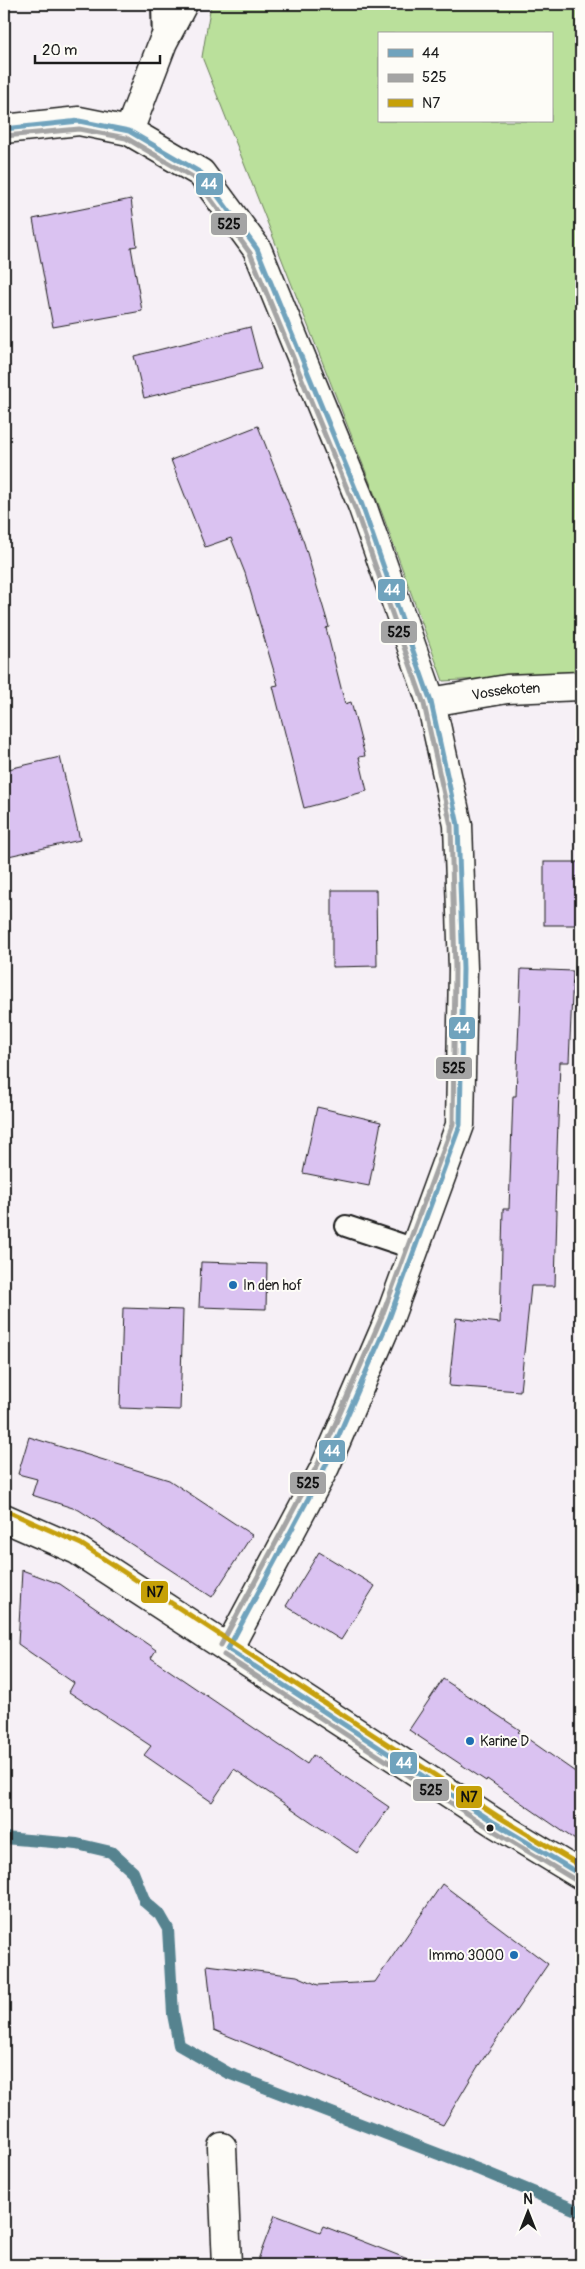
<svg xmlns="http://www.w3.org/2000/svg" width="585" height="2269" viewBox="0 0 585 2269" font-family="Pangolin,sans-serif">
<rect width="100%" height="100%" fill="#f6f0f6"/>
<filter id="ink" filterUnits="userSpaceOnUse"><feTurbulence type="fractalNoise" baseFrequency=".02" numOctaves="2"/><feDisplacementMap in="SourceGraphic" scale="10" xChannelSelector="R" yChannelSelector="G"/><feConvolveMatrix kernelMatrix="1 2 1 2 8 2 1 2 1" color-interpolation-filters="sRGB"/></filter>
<g filter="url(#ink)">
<!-- green -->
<path fill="#bae09b" stroke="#6b7e5c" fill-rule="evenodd" d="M211,4H581V674L443,681L382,513L202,57ZM379,34H551V121H379Z"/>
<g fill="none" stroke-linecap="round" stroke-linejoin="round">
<!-- stream -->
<polyline stroke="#56838f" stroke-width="12" points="4,1838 77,1844 111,1852 133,1872 145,1902 160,1915 168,1929 173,2014 179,2045 228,2073 480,2170 581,2212"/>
</g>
<!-- building -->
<g fill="#dac2f1" stroke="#1c1c1c">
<polygon points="131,199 137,246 131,247 142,311 53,327 33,219"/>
<polygon points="250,327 261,369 144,398 134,356"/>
<polygon points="258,426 304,543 329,627 326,628 345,704 351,702 365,756 359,757 367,791 304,808 273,686 278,685 245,573 231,538 205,547 171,460"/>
<polygon points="60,757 80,840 4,857 4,770"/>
<rect x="544" y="862" width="37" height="63"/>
<polygon points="332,890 376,890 377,966 332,967"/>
<polygon points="521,969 573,971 569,1062 560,1062 555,1210 557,1210 555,1286 531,1286 520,1391 449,1386 456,1318 500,1323 503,1209 509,1209 513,1096 516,1096"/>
<polygon points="317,1107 381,1122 369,1186 303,1173"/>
<polygon points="201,1262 267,1264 266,1309 199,1307"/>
<polygon points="123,1308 183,1310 180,1410 120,1408"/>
<polygon points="29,1437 169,1480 252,1535 212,1597 79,1510 32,1495 37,1479 18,1474"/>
<polygon points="319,1552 375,1586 341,1640 286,1606"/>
<polygon points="22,1570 60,1584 156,1650 151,1658 307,1764 313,1755 389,1807 357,1853 234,1769 212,1802 144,1755 151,1746 69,1692 74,1683 18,1644"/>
<polygon points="443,1679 520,1730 518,1732 581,1776 581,1844 487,1779 486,1781 409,1730"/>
<polygon points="442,1884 548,1964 477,2068 443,2125 214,2030 207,1965 297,1976 318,1985 375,1982"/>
<polygon points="275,2215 320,2232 323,2226 418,2263 418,2265 256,2265"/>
</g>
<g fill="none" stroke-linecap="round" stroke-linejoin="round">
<!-- lane casing -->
<g stroke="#1c1c1c" stroke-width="24">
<g id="lane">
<polyline points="162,4 163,42"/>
<polyline points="346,1226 415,1249"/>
</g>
</g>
<!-- street casing -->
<g stroke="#1c1c1c" stroke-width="31">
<g id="street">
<polyline points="129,131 163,42 183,4"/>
<path id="s1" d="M431,702L507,689L581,686"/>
<polyline points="222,2147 227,2265"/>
</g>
</g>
<!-- secondary casing -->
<g stroke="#1c1c1c" stroke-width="31">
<g id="secondary">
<polyline points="4,129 79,121 129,131 201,173 257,249 362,505 431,702 458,825 463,969 460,1125 389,1319 325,1467 228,1649"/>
<polyline points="4,1518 77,1550 495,1823 581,1875"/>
</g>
</g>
<!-- lane -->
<use href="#lane" stroke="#fdfcf7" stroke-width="20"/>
<!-- street -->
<use href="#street" stroke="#fdfcf7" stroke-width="28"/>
<!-- secondary -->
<use href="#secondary" stroke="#fdfcf7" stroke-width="28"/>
<!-- bus-1 casing -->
<g stroke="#fdfcf7" stroke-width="9">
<g id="bus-1">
<polyline points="4,129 79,121 129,131 201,173 257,249 362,505 431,702 458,825 463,969 460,1125 389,1319 325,1467 228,1649"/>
<polyline points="228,1649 495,1823 581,1875"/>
</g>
</g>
<!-- bus-2 casing -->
<g stroke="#fdfcf7" stroke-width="9">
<g id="bus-2">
<polyline points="5,136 79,129 126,138 196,179 250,253 355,508 424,704 451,826 455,969 453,1124 382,1316 318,1464 221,1645"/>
<polyline points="224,1655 491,1829 577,1881"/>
</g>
</g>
<!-- bus-3 casing -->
<g stroke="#fdfcf7" stroke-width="9">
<polyline id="bus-3" points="7,1511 81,1544 499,1817 581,1866"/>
</g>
<!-- bus-1 -->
<use href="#bus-1" stroke="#70a3bd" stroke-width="5"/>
<!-- bus-2 -->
<use href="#bus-2" stroke="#a4a4a4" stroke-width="5"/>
<!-- bus-3 -->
<use href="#bus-3" stroke="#c6a007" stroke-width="5"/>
</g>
</g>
<!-- markers -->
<g fill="#1f6fb2" stroke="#fdfcf7" stroke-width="2">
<circle cx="233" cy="1285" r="5"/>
<circle cx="470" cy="1741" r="5"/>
<circle cx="514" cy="1955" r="5"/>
</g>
<circle fill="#1c1c1c" stroke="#fdfcf7" stroke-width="2" cx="490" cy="1828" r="4.5"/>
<g text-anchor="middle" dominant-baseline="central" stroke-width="4" stroke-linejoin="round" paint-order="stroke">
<!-- street labels -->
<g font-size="14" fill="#1c1c1c" stroke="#fdfcf7">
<text stroke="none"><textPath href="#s1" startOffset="76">Vossekoten</textPath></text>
</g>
<!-- poi labels -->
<g font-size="14" fill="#1c1c1c" stroke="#fdfcf7" text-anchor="start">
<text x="243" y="1285">In den hof</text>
<text x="480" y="1741">Karine D</text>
<text x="504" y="1955" text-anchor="end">Immo 3000</text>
</g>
</g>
<g stroke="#fdfcf7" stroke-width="2">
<rect x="195" y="172" width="29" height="24" rx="5" fill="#70a3bd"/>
<rect x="210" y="212" width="38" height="24" rx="5" fill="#a4a4a4"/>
<rect x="377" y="578" width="29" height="24" rx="5" fill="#70a3bd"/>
<rect x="380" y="620" width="38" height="24" rx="5" fill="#a4a4a4"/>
<rect x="448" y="1016" width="28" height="24" rx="5" fill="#70a3bd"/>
<rect x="435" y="1056" width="38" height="24" rx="5" fill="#a4a4a4"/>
<rect x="318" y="1439" width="28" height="24" rx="5" fill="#70a3bd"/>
<rect x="289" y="1471" width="38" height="24" rx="5" fill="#a4a4a4"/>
<rect x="140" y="1580" width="29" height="24" rx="5" fill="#c6a007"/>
<rect x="389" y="1751" width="29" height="24" rx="5" fill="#70a3bd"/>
<rect x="412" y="1778" width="38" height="24" rx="5" fill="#a4a4a4"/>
<rect x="455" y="1785" width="28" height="24" rx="5" fill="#c6a007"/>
</g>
<g font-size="14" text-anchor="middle" font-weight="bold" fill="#fff">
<text x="209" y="189">44</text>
<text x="392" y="595">44</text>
<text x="462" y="1033">44</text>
<text x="332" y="1456">44</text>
<text x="404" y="1768">44</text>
</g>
<g font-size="14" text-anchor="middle" font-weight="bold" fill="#111">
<text x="229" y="229">525</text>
<text x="399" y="637">525</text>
<text x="454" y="1073">525</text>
<text x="308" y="1488">525</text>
<text x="155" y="1597">N7</text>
<text x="431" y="1795">525</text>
<text x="469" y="1802">N7</text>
</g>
<!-- margin -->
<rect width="585" height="2269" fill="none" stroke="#fdfcf7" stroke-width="20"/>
<rect x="10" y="10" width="565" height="2249" fill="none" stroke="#1c1c1c" stroke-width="2" filter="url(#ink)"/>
<!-- legend -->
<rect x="378" y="32" width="175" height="90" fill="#fdfcf7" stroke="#a3a29f"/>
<rect x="388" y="49" width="25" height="8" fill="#70a3bd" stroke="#a3a29f"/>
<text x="422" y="58" font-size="15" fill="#1c1c1c">44</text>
<rect x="388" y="74" width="25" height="8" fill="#a4a4a4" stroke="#a3a29f"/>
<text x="422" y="82" font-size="15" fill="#1c1c1c">525</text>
<rect x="388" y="99" width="25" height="8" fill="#c6a007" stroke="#a3a29f"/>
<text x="422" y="108" font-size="15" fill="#1c1c1c">N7</text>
<!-- north arrow -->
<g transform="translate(528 2212)" stroke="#fdfcf7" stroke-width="4" paint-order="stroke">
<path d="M0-4L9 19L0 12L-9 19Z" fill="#1c1c1c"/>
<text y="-8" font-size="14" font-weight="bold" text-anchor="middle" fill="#1c1c1c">N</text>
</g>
<!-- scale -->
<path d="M35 55v8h125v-8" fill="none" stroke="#1c1c1c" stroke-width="2.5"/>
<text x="42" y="55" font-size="15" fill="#1c1c1c" stroke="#fdfcf7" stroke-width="4" paint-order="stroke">20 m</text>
</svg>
